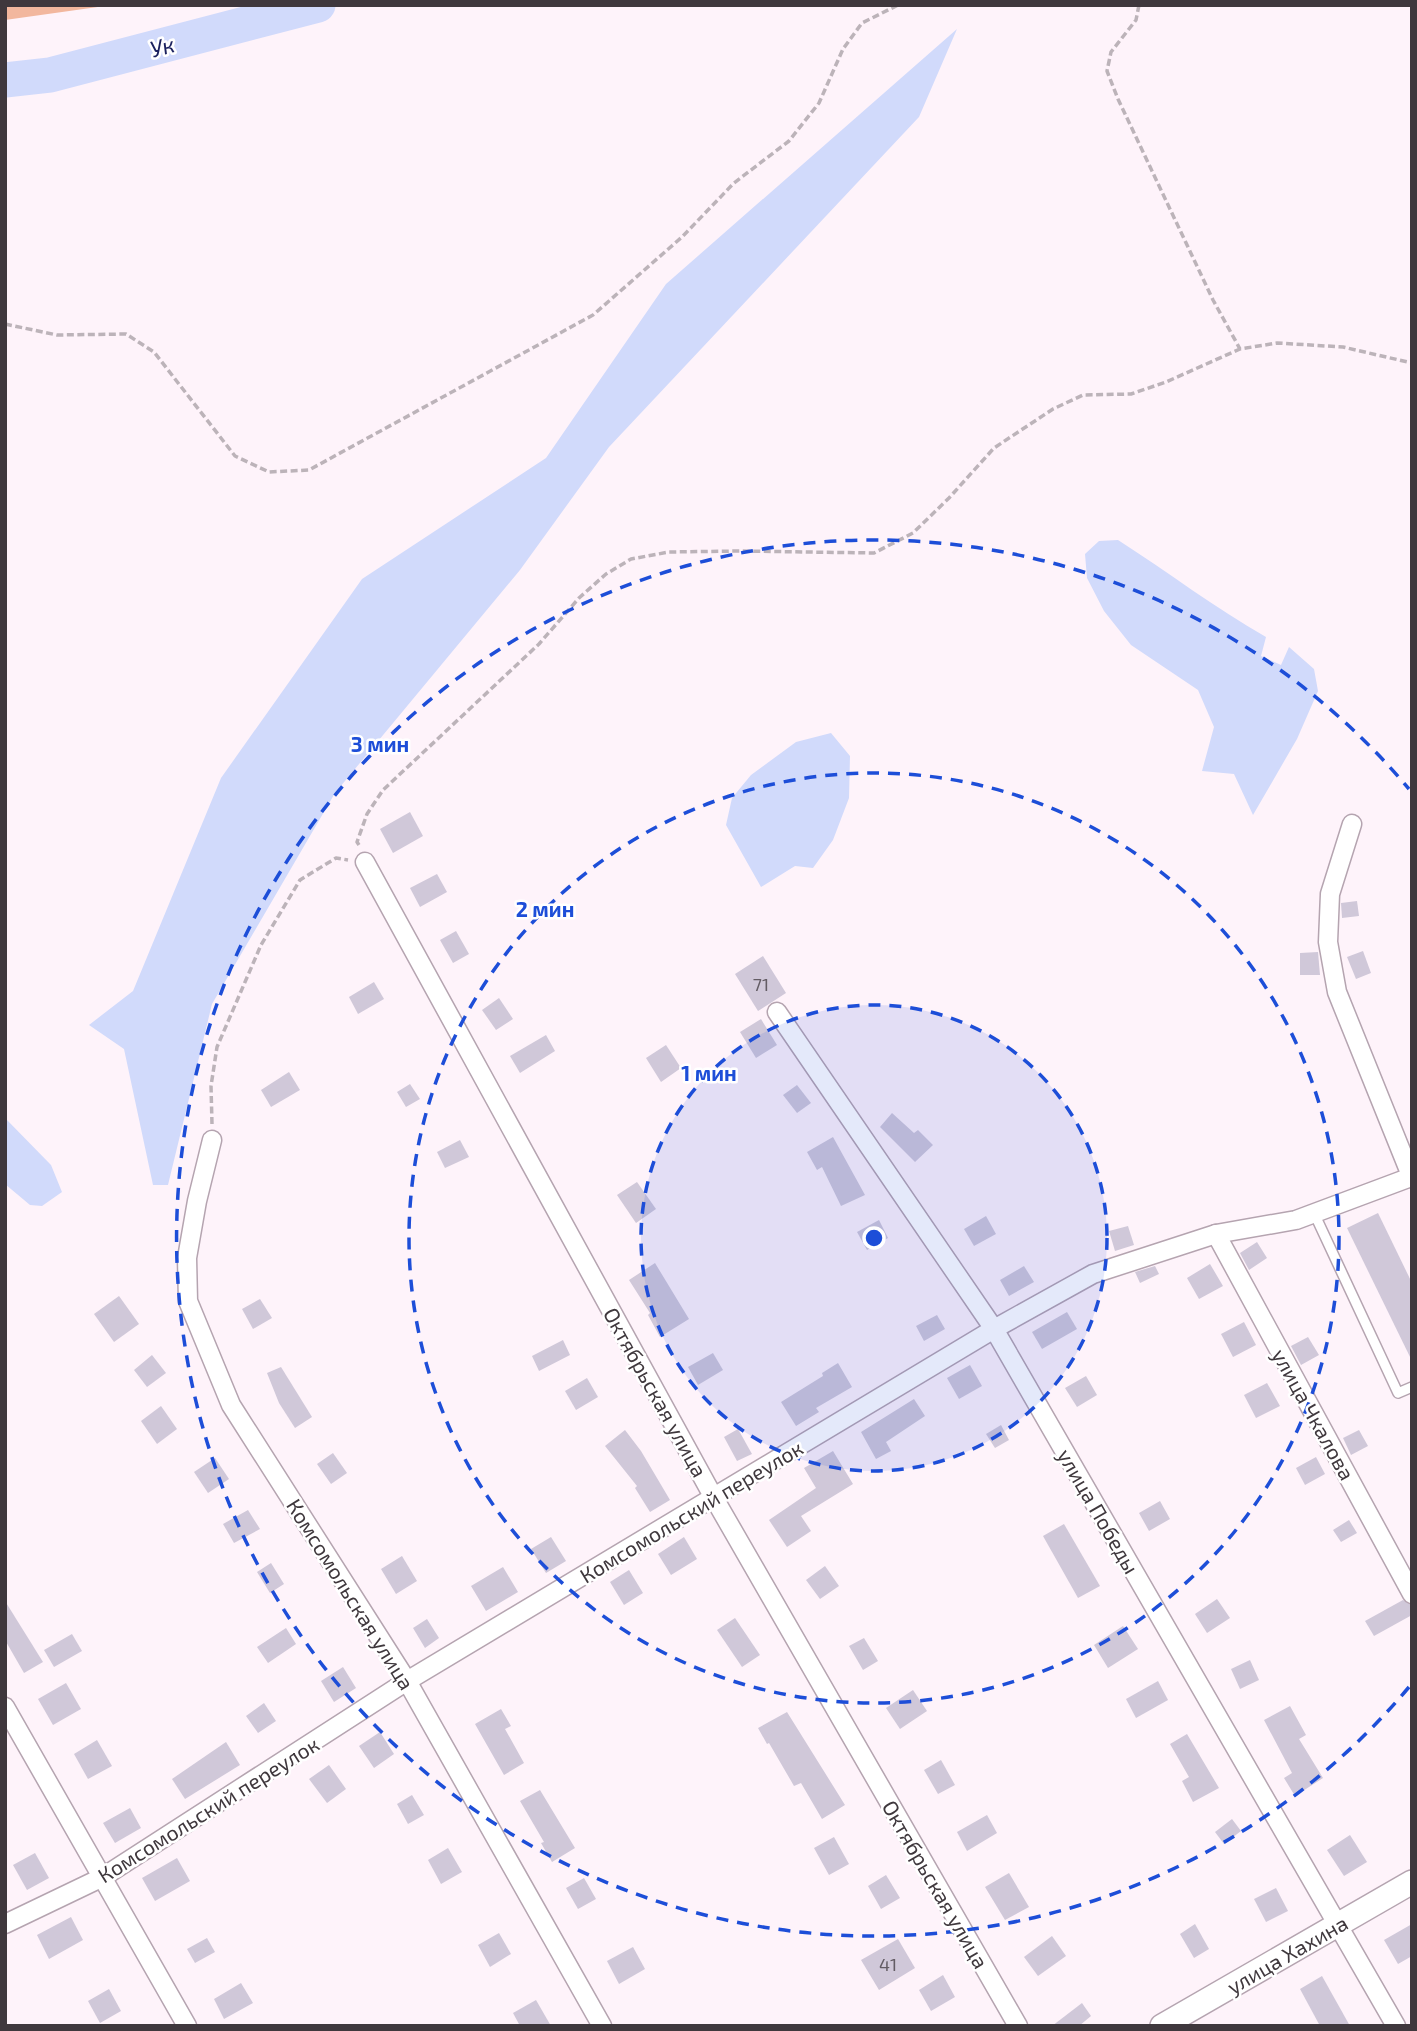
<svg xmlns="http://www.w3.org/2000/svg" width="1417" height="2031" viewBox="0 0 1417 2031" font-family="'Exo 2',sans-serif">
<rect width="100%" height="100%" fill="#fef3fa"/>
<!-- green -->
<polygon fill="#f2b79e" points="5,5 112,5 5,20"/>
<!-- water -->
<g fill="#d1dafb">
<polygon points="957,29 919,117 609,447 520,570 335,793 212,1004 168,1185 153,1185 124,1049 89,1025 133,991 221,778 362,579 546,458 666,284"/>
<path d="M1118,540C1168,572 1215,608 1266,637L1261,656L1281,665L1289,647L1314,669L1318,691L1297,739L1253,815L1234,774L1202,771L1214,727L1198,690L1131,645L1104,611L1087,578L1085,554L1099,541Z"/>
<polygon points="831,733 850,756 849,798 833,840 813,868 795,866 761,887 726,825 732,798 751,775 796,742"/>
<polygon points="5,1118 51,1165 62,1192 42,1206 30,1205 5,1184"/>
</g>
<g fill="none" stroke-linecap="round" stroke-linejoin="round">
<!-- river -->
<polyline stroke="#d1dafb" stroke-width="35" points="5,80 50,75 318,5"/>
</g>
<!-- building -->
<g fill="#d0c8d9">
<polygon points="410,812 423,836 393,853 380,829"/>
<polygon points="437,874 447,892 420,907 410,888"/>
<polygon points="1357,901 1359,916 1342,918 1341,903"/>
<polygon points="456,931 469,954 453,963 440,940"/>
<polygon points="1363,951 1371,973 1356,979 1347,957"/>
<polygon points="1318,952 1320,975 1300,975 1300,953"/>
<polygon points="763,956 786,993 758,1011 735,974"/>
<polygon points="374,982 384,999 358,1014 349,997"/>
<polygon points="499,998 513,1019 496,1030 482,1010"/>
<polygon points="761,1019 777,1045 756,1058 740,1032"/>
<polygon points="546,1035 555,1051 520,1073 510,1056"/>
<polygon points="666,1045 681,1068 661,1082 646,1058"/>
<polygon points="289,1072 300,1090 271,1107 261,1090"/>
<polygon points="410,1084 420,1099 406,1107 397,1092"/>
<polygon points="797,1085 811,1103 797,1113 783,1095"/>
<polygon points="892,1113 914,1133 918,1130 933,1145 915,1162 880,1127"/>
<polygon points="833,1137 865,1195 841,1206 822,1167 817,1170 807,1152"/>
<polygon points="460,1140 469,1157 445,1168 437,1152"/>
<polygon points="637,1182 656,1209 636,1223 617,1195"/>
<polygon points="1378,1213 1412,1283 1412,1361 1347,1228"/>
<polygon points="986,1216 996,1234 974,1246 964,1229"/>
<polygon points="879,1220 888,1238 867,1250 857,1232"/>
<polygon points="1128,1226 1134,1245 1115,1251 1109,1231"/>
<polygon points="1257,1242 1267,1258 1249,1270 1240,1253"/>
<polygon points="655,1263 689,1319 660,1337 648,1315 650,1313 629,1280"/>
<polygon points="1210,1264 1223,1286 1199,1299 1187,1278"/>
<polygon points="1024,1266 1034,1282 1009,1296 1000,1280"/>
<polygon points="1155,1266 1159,1274 1140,1283 1135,1272"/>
<polygon points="119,1296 139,1324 114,1342 94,1314"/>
<polygon points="260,1299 272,1318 253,1329 242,1309"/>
<polygon points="1067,1312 1077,1329 1042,1349 1032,1332"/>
<polygon points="937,1315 945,1329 924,1341 916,1326"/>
<polygon points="1244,1322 1256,1345 1233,1357 1221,1334"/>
<polygon points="1308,1337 1319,1355 1301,1365 1291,1346"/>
<polygon points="563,1340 570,1355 539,1371 532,1356"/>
<polygon points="713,1353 723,1370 698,1385 688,1367"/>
<polygon points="152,1355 166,1373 147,1387 134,1370"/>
<polygon points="838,1363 852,1387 816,1408 819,1412 796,1426 781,1402 823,1376 822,1373"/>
<polygon points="970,1365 982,1386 959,1399 947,1378"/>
<polygon points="281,1367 312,1417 295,1428 279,1403 267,1373"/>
<polygon points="1086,1376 1097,1395 1077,1407 1065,1388"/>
<polygon points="587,1378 598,1397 576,1410 565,1391"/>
<polygon points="1267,1383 1280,1406 1256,1418 1244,1395"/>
<polygon points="914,1399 925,1416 886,1442 891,1451 876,1459 861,1432"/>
<polygon points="161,1406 177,1429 157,1444 141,1421"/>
<polygon points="1001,1425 1009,1440 995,1448 986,1434"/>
<polygon points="738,1429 752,1454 737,1461 724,1437"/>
<polygon points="625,1430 641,1451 670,1500 650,1512 635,1488 637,1486 605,1446"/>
<polygon points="1359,1430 1368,1446 1351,1455 1343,1438"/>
<polygon points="833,1451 853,1484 801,1516 811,1531 787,1547 769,1520 816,1488 804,1468"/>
<polygon points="333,1453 347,1473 331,1484 317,1464"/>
<polygon points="1316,1457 1325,1474 1305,1485 1296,1468"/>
<polygon points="215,1458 229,1479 208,1493 194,1472"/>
<polygon points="1160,1501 1170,1519 1149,1531 1139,1513"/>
<polygon points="248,1510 260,1529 234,1543 223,1524"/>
<polygon points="1349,1520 1357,1533 1341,1542 1333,1530"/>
<polygon points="1064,1524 1100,1586 1078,1598 1043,1536"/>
<polygon points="551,1537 566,1561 546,1573 531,1549"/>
<polygon points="684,1537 697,1559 671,1575 658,1554"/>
<polygon points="402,1556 417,1581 396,1594 381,1569"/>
<polygon points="271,1563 284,1584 270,1593 257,1572"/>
<polygon points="825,1566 839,1586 820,1599 806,1580"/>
<polygon points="503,1567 518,1592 486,1611 471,1586"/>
<polygon points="629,1570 643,1593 624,1605 610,1582"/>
<polygon points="1217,1599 1230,1618 1207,1633 1195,1614"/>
<polygon points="1403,1600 1412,1605 1412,1615 1374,1636 1365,1621"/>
<polygon points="5,1601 43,1662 24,1673 5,1640"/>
<polygon points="735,1618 760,1655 742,1667 717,1630"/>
<polygon points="427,1619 439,1638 425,1648 413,1628"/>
<polygon points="1123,1626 1138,1649 1108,1668 1094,1645"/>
<polygon points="286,1628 296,1644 268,1663 257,1647"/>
<polygon points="72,1634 82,1651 54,1667 44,1650"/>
<polygon points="864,1638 878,1661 863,1670 849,1646"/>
<polygon points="1250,1660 1259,1680 1240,1689 1231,1669"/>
<polygon points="343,1667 356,1688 334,1702 321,1681"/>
<polygon points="1158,1681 1168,1700 1136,1718 1126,1699"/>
<polygon points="66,1683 81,1709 53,1725 38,1699"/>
<polygon points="913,1690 927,1711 900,1729 886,1708"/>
<polygon points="264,1703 276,1721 258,1733 246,1716"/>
<polygon points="1290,1706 1306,1735 1299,1739 1323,1778 1295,1796 1284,1778 1292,1773 1264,1720"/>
<polygon points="501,1709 511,1726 505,1729 524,1763 504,1775 475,1724"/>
<polygon points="787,1712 845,1805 822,1819 801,1783 794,1786 769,1743 767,1744 758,1728"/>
<polygon points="380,1732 394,1754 374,1768 359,1746"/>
<polygon points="1187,1734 1219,1788 1193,1802 1182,1781 1189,1777 1170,1744"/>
<polygon points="97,1740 112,1766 88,1779 74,1754"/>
<polygon points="226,1742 240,1765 185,1799 172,1779"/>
<polygon points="941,1760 955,1785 938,1794 924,1770"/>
<polygon points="329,1765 346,1789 327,1803 309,1779"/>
<polygon points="540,1790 575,1848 552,1862 541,1843 544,1842 520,1801"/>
<polygon points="412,1795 424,1815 408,1824 397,1804"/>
<polygon points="130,1808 141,1828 115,1843 103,1823"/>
<polygon points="987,1815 997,1833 967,1851 957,1832"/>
<polygon points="1232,1819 1241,1831 1224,1844 1215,1832"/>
<polygon points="1350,1835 1367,1862 1344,1876 1327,1850"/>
<polygon points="834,1837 849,1864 829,1875 814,1848"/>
<polygon points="448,1848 462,1872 441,1884 428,1860"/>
<polygon points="35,1853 49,1878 27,1890 13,1865"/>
<polygon points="177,1858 190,1881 155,1901 142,1878"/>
<polygon points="1009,1873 1029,1907 1005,1920 985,1887"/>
<polygon points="886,1875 900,1898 881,1909 868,1886"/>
<polygon points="584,1878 596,1899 578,1909 566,1888"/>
<polygon points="1276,1888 1288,1911 1266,1922 1254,1899"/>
<polygon points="71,1917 83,1940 49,1959 37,1935"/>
<polygon points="1195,1924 1209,1949 1194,1958 1180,1934"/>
<polygon points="1412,1924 1412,1956 1398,1964 1384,1940"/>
<polygon points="499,1933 511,1954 490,1967 478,1945"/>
<polygon points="1052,1936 1066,1956 1038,1976 1024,1957"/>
<polygon points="207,1938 215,1952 195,1963 187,1949"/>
<polygon points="898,1939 915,1968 879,1990 861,1960"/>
<polygon points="633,1947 645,1969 619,1984 607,1961"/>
<polygon points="943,1975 955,1997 931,2011 919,1990"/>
<polygon points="1322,1976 1350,2026 1320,2026 1300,1989"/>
<polygon points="241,1983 253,2003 224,2019 214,1999"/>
<polygon points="109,1989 121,2011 100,2023 88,2001"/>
<polygon points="536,2000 551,2026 520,2026 513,2013"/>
<polygon points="1082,2003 1091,2016 1079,2026 1052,2026"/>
</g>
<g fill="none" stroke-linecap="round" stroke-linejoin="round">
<!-- service casing -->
<g stroke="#b5a4b0" stroke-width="12">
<polyline id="service" points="1314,1213 1398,1393 1412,1387"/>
</g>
<!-- minor casing -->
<g stroke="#b5a4b0" stroke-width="21">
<g id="minor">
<polyline points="1352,824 1330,894 1328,942 1337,992 1412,1178"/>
<polyline points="365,862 714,1498 1018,2026"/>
<polyline points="777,1012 994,1329 1396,2026"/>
<polyline points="212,1140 197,1201 187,1258 188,1301 231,1405 407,1681 602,2026"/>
<polyline points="1216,1234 1412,1594"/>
<polyline points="5,1707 187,2026"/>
<polyline points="5,1924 103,1877 407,1681 994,1329 1093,1274 1216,1234 1296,1220 1411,1177"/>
</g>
</g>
<!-- tertiary casing -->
<g stroke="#b5a4b0" stroke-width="26">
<polyline id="tertiary" points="1162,2026 1412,1882"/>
</g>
<!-- path -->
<g stroke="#bcb3b9" stroke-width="3.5" stroke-dasharray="7 3.5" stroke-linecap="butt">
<polyline points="1139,5 1136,20 1111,52 1107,71 1118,99 1213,300 1240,349"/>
<polyline points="5,324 57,335 126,334 154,352 235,456 269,472 309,470 593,315 682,237 734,183 789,141 819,103 843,49 862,23 898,5"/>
<polyline points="359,845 357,842 367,814 383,790 539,644 579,598 606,574 631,559 669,552 740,551 874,553 913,533 949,498 994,448 1053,409 1083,395 1131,394 1166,382 1240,349 1277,343 1343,347 1412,363"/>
<polyline points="212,1124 211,1086 217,1047 261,945 300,880 336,858 348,860"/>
</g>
<!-- service -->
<use href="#service" stroke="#fff" stroke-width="9"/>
<!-- minor -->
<use href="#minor" stroke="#fff" stroke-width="18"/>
<!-- tertiary -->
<use href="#tertiary" stroke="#fff" stroke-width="23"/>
</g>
<!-- distance rings -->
<circle cx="874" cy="1238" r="233" fill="#1d4ed8" fill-opacity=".12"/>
<g fill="none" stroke="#1d4ed8" stroke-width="3.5" stroke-dasharray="12 9">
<circle cx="874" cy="1238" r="233"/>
<circle cx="874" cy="1238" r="465"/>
<path d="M1409 1687A698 698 0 1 1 1409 789"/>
</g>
<g text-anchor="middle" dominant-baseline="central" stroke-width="5" stroke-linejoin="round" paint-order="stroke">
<!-- number labels -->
<g font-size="18" fill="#635c64">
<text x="761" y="984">71</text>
<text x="888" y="1964">41</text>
</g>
<!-- street labels -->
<g font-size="21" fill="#3f383d" stroke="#fff">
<text transform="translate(656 1392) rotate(61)">Октябрьская улица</text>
<text transform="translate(1314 1414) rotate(61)">улица Чкалова</text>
<text transform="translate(691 1511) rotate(-31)">Комсомольский переулок</text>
<text transform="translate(1099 1511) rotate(60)">улица Победы</text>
<text transform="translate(351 1594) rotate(58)">Комсомольская улица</text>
<text transform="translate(208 1809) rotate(-32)">Комсомольский переулок</text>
<text transform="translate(936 1884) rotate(60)">Октябрьская улица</text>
<text transform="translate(1287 1954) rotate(-30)">улица Хахина</text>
</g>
<!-- water labels -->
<g font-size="23" font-style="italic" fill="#1b215e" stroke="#fff">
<text transform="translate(162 46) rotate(-15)">Ук</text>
</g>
</g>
<circle cx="874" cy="1238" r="10" fill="#1d4ed8" stroke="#fff" stroke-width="3.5"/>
<g font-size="21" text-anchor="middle" font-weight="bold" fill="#1d4ed8" stroke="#fff" stroke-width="5" stroke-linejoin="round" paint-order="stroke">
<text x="380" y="752">3 мин</text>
<text x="545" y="917">2 мин</text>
<text x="709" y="1081">1 мин</text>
</g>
<!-- border -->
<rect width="1417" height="2031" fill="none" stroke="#3f383d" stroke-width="14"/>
</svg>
